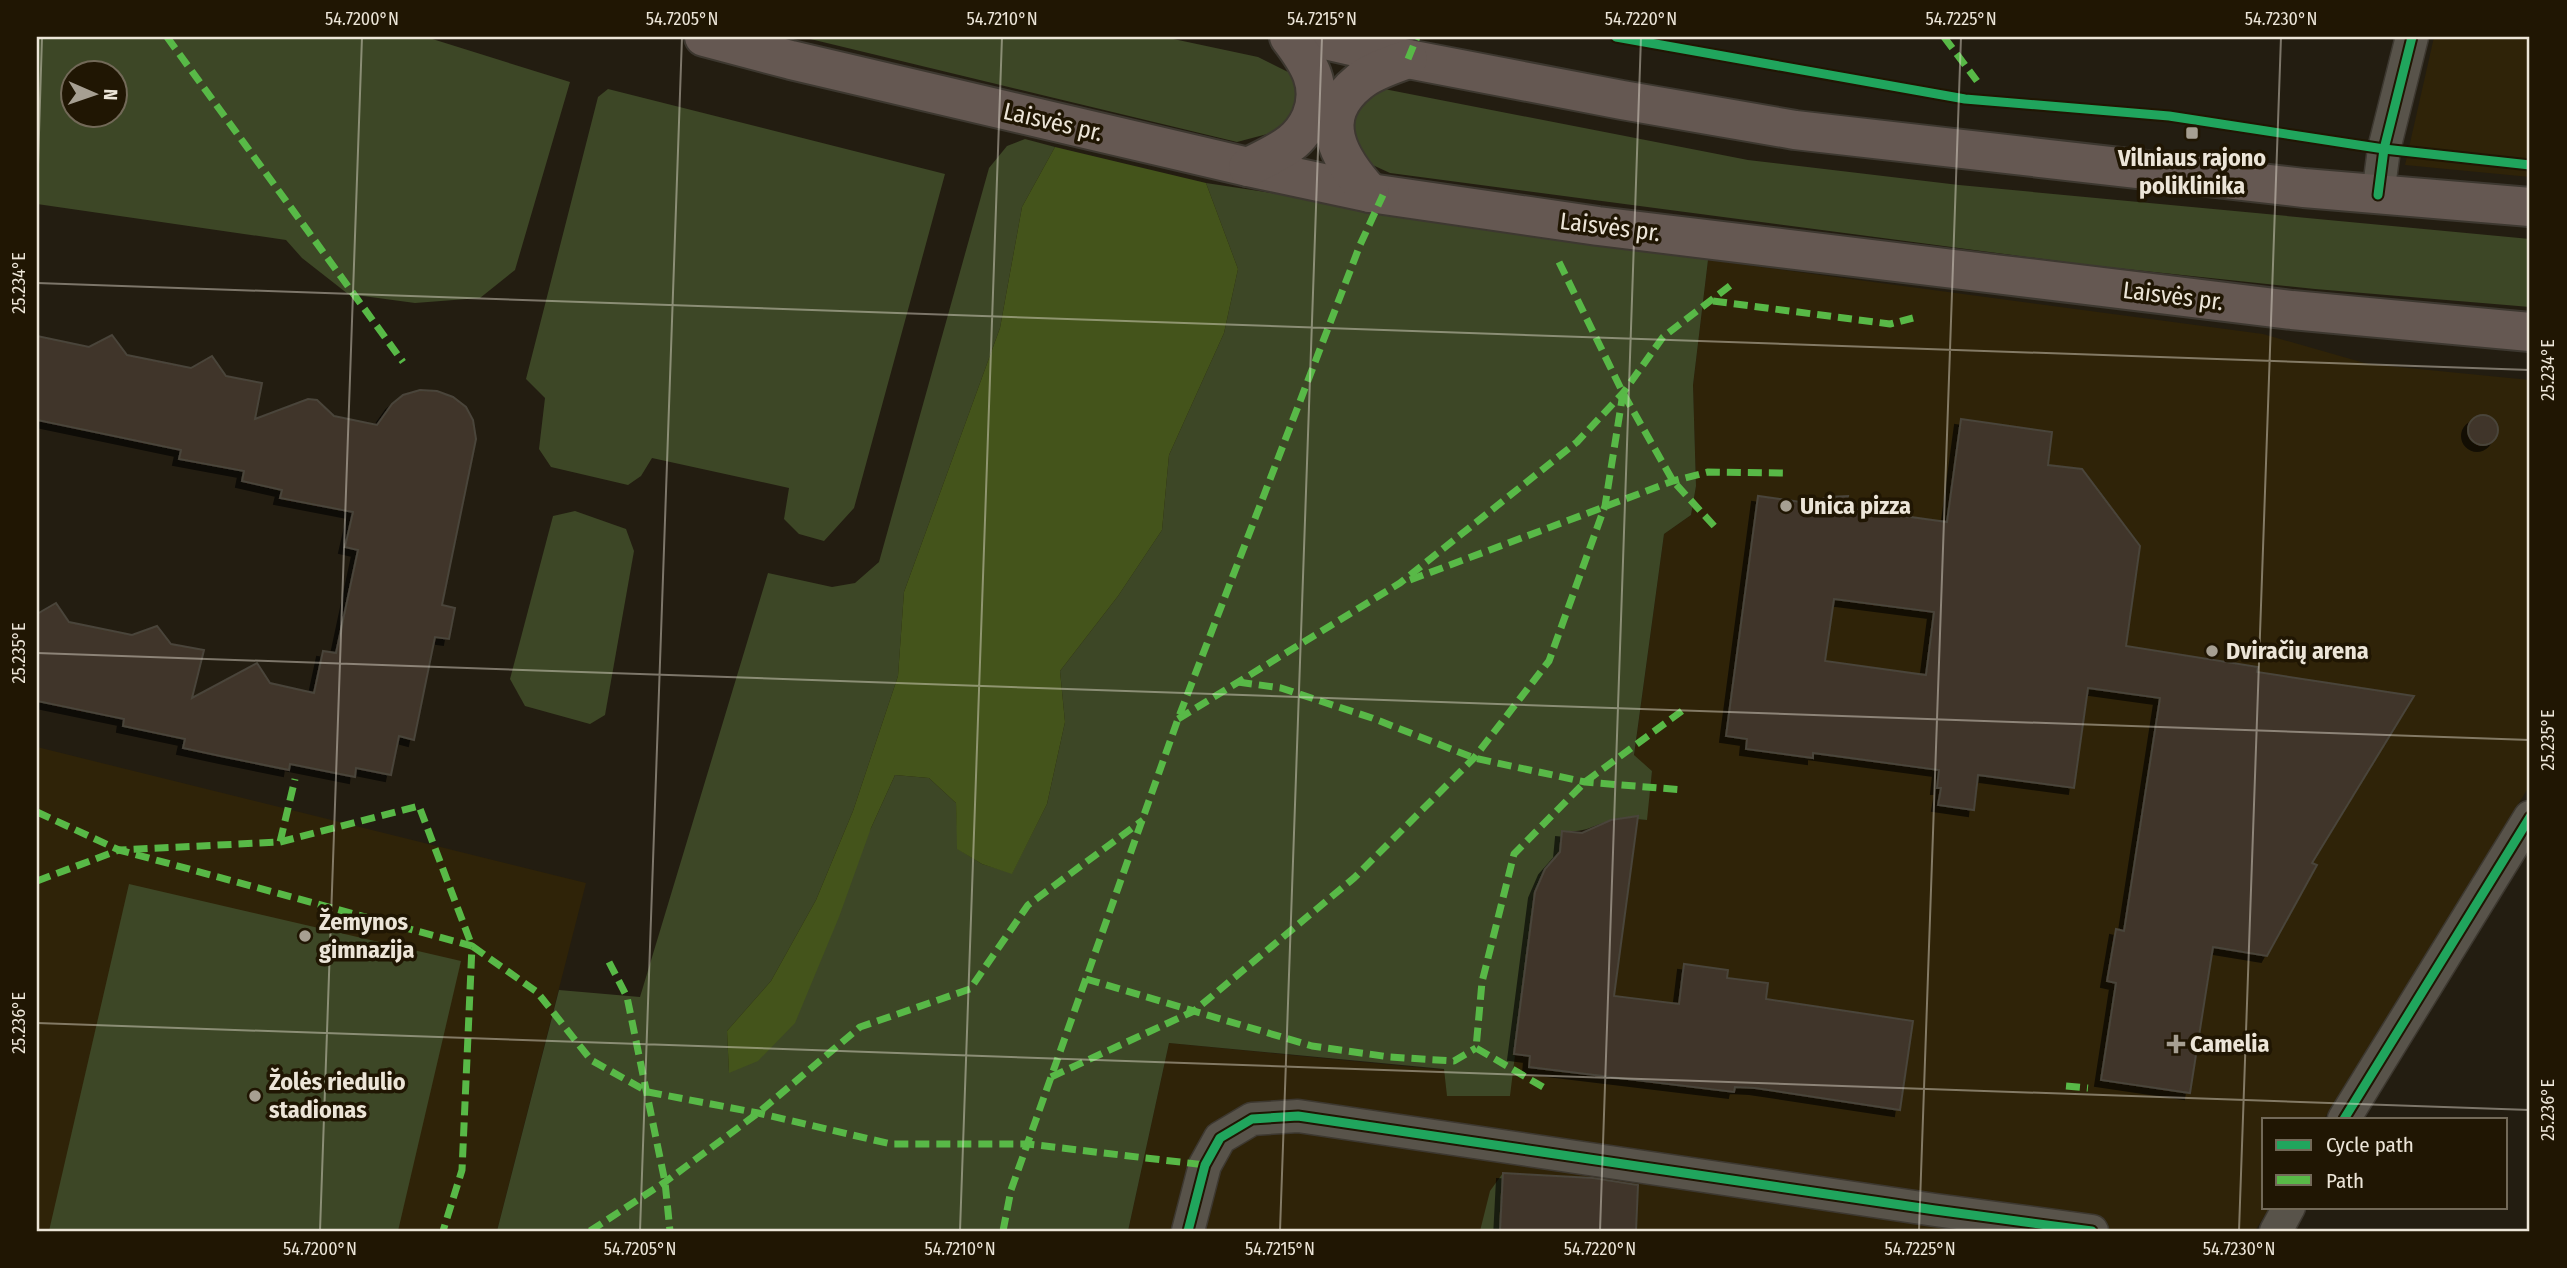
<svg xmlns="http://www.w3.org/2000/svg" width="2567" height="1268" viewBox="0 0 2567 1268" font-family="'Fira Sans Condensed',sans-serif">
<defs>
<filter id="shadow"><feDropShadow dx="-6" dy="6" stdDeviation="0" flood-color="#0009"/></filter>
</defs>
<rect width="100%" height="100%" fill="#231d11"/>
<!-- built -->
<g fill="#2f2308">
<polygon points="2434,37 2530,37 2530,177 2405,165"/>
<polygon points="1708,260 2263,334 2368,364 2530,380 2530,785 2324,1119 2264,1119 2264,1207 2270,1207 2255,1231 1128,1231 1169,1043 1444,1070 1514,1054 1535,892 1562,831 1582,833 1611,820 1628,818 1646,820 1652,771 1634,756 1664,534 1691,515 1696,486 1693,385"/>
<polygon points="37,747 586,883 497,1231 37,1231"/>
</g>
<!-- green -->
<g fill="#3d4726" fill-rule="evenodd">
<path d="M37,37H426L570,82L515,270L480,298L415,303L348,294L302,258L286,240L37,204ZM74,74H116V116H74Z"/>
<polygon points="802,37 1164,37 1258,57 1290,73 1296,90 1295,116 1275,132 1237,142"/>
<polygon points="1379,88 1748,160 1959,185 2530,239 2530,307 2315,289 2088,265 1390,173 1366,162 1351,138 1356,106"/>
<polygon points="608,89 945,174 854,508 824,541 799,534 784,519 789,488 652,458 641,476 628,485 551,467 539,449 545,398 526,379 598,97"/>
<path d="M1025,139L1055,147L1022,207L1000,328L904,592L898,676L853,811L816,900L771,981L727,1031L729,1072L871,828L895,775L929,778L956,803L958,849L982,864L1012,873L1047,804L1065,722L1060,671L1118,596L1162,530L1169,455L1224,333L1238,269L1206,183L1708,260L1693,385L1696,486L1691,515L1664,534L1634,755L1652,771L1647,820C1635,819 1624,817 1612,820C1590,826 1587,833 1562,831L1560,852L1545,869L1535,892L1510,1096H1447L1444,1069L1169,1043L1128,1231H497L559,990L640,997L768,573L832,587L855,583L879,562L989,168L1007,146Z"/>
<polygon points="575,511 626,529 634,551 605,715 590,724 525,706 510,679 553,516"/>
<polygon points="129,884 461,961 398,1231 49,1231"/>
<polygon points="1503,1173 1500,1231 1480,1231 1490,1191"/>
</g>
<!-- forest -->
<polygon fill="#44541b" points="1055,147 1206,183 1238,269 1224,333 1169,455 1162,530 1118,596 1060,671 1065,722 1047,804 1012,874 982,864 957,849 956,803 929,778 895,775 871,828 839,917 795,1023 758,1061 729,1073 727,1031 771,981 816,900 853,811 898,676 904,592 1000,328 1022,207"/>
<!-- building -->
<g fill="#403629" stroke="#4a443a" stroke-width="2" fill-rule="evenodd" filter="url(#shadow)">
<polygon points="112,335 127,355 191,368 212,356 226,376 262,383 255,419 308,399 317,400 334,416 377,425 392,404 403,395 420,390 437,391 453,397 466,407 473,420 476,439 442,605 455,608 449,639 435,637 414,740 399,736 391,775 356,768 355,777 290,764 289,770 225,757 183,748 185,739 123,726 124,719 37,701 37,614 56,603 69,622 132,635 157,626 171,644 204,650 192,698 257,663 270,683 314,693 323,651 336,653 358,550 345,547 353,512 280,498 282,490 242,481 244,471 179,459 181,450 37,420 37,336 89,347"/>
<circle cx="2483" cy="430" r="15"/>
<path d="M1961,419L2052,432L2048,465L2082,469L2140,546L2126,646L2258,667L2257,672L2414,696L2312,863L2317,865L2267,956L2213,947L2190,1093L2101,1080L2116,983L2107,981L2116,929L2124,931L2160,698L2088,688L2074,788L1978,775L1974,810L1938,805L1941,788H1937L1939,770L1813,753V758L1746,749L1747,739L1726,736L1758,496L1808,503L1828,497L1848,496L1846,508L1947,522ZM1834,599L1934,612L1926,675L1825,661Z"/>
<polygon points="1638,816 1614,996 1679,1004 1684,964 1728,970 1727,978 1768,983 1766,999 1913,1021 1900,1110 1755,1088 1735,1087 1734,1092 1529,1067 1530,1056 1514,1054 1535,892 1545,869 1560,852 1562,831 1582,833 1611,820"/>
<polygon points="1503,1173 1593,1178 1638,1185 1636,1231 1500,1231"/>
</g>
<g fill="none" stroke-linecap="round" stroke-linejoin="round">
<!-- minor casing -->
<g stroke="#3d3830" stroke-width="35">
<g id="minor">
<polyline points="2378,195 2384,149 2412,37"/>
<polyline points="2344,1119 2530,817"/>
<polyline points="1188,1231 1205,1165 1220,1138 1252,1119 1298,1116 1935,1210 2092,1231"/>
<polyline points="2276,1231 2289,1207"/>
</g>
</g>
<!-- primary casing -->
<g stroke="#3d3830" stroke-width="42">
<g id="primary">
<polyline points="704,37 791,60 1248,167 1370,193 1598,226 1995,274 2292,310 2530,332"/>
<polyline points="1312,37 1408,59 1622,100 1795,130 2304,188 2530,207"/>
<path d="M1248,167C1262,160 1278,153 1291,143C1299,137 1307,126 1311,117C1324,85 1308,62 1289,37"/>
<path d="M1370,193C1339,159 1314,118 1359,82C1372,71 1392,65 1408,59"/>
</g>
</g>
<!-- minor -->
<use href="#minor" stroke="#58534a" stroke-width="32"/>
<!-- primary -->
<use href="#primary" stroke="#655852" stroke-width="38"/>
<!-- quiet -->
<g stroke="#58b947" stroke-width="7" stroke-dasharray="14 7" stroke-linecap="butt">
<polyline points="167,37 403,362"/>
<polyline points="1944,37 1977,81"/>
<polyline points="1408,59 1417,37"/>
<polyline points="1559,262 1623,393 1673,481 1716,528"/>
<polyline points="1713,301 1890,324 1913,318"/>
<polyline points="1410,580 1673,481 1708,472 1785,473"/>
<polyline points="1238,682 1281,688 1372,718 1474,758 1585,782 1684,790"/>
<polyline points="1178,719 1400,583 1577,442 1623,393 1663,337 1731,285"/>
<polyline points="37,812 119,850 280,842 295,779"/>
<polyline points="280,842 419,806 472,946 537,992 591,1060 648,1092 758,1113 891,1144 1028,1144 1205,1165"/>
<polyline points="37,881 119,850 472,946 462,1170 443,1231"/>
<polyline points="609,962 627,997 665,1182 670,1231"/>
<polyline points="1086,979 1312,1046 1390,1057 1454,1061 1476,1048"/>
<polyline points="1051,1077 1194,1011 1354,878 1474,758 1549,661 1605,506 1623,393"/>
<polyline points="2066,1086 2088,1088"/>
<polyline points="1543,1087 1476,1048 1482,982 1514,854 1585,782 1686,708"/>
<polyline points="590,1231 665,1182 758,1113 860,1027 970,989 1028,905 1143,820"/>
<polyline points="1003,1231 1011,1190 1178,719 1360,245 1383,195"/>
</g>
<!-- cycleway casing -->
<g stroke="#201603" stroke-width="13">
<g id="cycleway">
<polyline points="1616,37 1965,99 2169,116 2384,149 2530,165"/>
<polyline points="2378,195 2384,149 2412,37"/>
<polyline points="2344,1119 2530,817"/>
<polyline points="1188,1231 1205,1165 1220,1138 1252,1119 1298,1116 1935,1210 2092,1231"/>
</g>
</g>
<!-- cycleway -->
<use href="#cycleway" stroke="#20a55d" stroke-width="9"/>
</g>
<!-- ticks -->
<path fill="none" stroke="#ece5d8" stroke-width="2" stroke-opacity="0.45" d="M37,197L42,37M37,283L2530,370M37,653L2530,740M37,1023L2530,1110M320,1231L362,37M640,1231L682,37M960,1231L1002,37M1280,1231L1322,37M1600,1231L1641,37M1919,1231L1961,37M2239,1231L2281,37"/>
<!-- markers -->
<g fill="#a69f92" stroke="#201603" stroke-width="2.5">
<rect x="2185" y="126" width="14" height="14" rx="3.5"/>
<circle cx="1786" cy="506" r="7"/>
<circle cx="2212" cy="651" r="7"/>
<circle cx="305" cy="936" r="7"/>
<path d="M2172.5 1033.5h7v7h7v7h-7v7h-7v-7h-7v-7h7z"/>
<circle cx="255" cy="1096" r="7"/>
</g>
<g text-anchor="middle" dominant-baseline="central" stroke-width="7" stroke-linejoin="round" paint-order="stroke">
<!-- street labels -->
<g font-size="24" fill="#ece5d8" stroke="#201603">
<text transform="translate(1053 122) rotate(13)">Laisvės pr.</text>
<text transform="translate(1610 227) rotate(7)">Laisvės pr.</text>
<text transform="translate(2173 296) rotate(7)">Laisvės pr.</text>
</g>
<!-- poi labels -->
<g font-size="24" font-weight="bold" fill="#ece5d8" stroke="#201603" text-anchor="start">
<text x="2192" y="158" text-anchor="middle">Vilniaus rajono<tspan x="2192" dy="28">poliklinika</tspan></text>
<text x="1800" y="506">Unica pizza</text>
<text x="2226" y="651">Dviračių arena</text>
<text x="319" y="922">Žemynos<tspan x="319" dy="28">gimnazija</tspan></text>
<text x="2190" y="1044">Camelia</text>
<text x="269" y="1082">Žolės riedulio<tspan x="269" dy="28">stadionas</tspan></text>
</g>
</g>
<!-- border -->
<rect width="2567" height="1268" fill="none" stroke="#201603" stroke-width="77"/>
<!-- legend -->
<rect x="2262" y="1118" width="245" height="91" fill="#201603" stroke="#726958" stroke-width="2"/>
<rect x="2276" y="1140" width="35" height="10" fill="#20a55d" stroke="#726958" stroke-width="2"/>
<text x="2326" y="1152" font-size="21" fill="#ece5d8">Cycle path</text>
<rect x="2276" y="1175" width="35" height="10" fill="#58b947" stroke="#726958" stroke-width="2"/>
<text x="2326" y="1188" font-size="21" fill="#ece5d8">Path</text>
<!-- north arrow -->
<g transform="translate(94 94) rotate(92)"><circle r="33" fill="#201603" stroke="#726958" stroke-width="2"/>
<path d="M0-5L12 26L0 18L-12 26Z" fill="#a69f92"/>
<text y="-10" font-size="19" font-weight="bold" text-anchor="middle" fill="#ece5d8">N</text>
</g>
<rect x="38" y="38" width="2490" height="1192" fill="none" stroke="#ece5d8" stroke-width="2.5"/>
<g font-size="18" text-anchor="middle" fill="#ece5d8">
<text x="362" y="25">54.7200°N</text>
<text x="682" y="25">54.7205°N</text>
<text x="1002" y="25">54.7210°N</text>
<text x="1322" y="25">54.7215°N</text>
<text x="1641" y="25">54.7220°N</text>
<text x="1961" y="25">54.7225°N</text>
<text x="2281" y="25">54.7230°N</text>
<text transform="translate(19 283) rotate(-90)" y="6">25.234°E</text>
<text transform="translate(2548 370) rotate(-90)" y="6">25.234°E</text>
<text transform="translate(19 653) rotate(-90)" y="6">25.235°E</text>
<text transform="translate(2548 740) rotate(-90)" y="6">25.235°E</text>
<text transform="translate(19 1023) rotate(-90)" y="6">25.236°E</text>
<text transform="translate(2548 1110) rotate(-90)" y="6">25.236°E</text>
<text x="320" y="1255">54.7200°N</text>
<text x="640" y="1255">54.7205°N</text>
<text x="960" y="1255">54.7210°N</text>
<text x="1280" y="1255">54.7215°N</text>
<text x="1600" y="1255">54.7220°N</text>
<text x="1920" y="1255">54.7225°N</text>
<text x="2239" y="1255">54.7230°N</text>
</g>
</svg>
